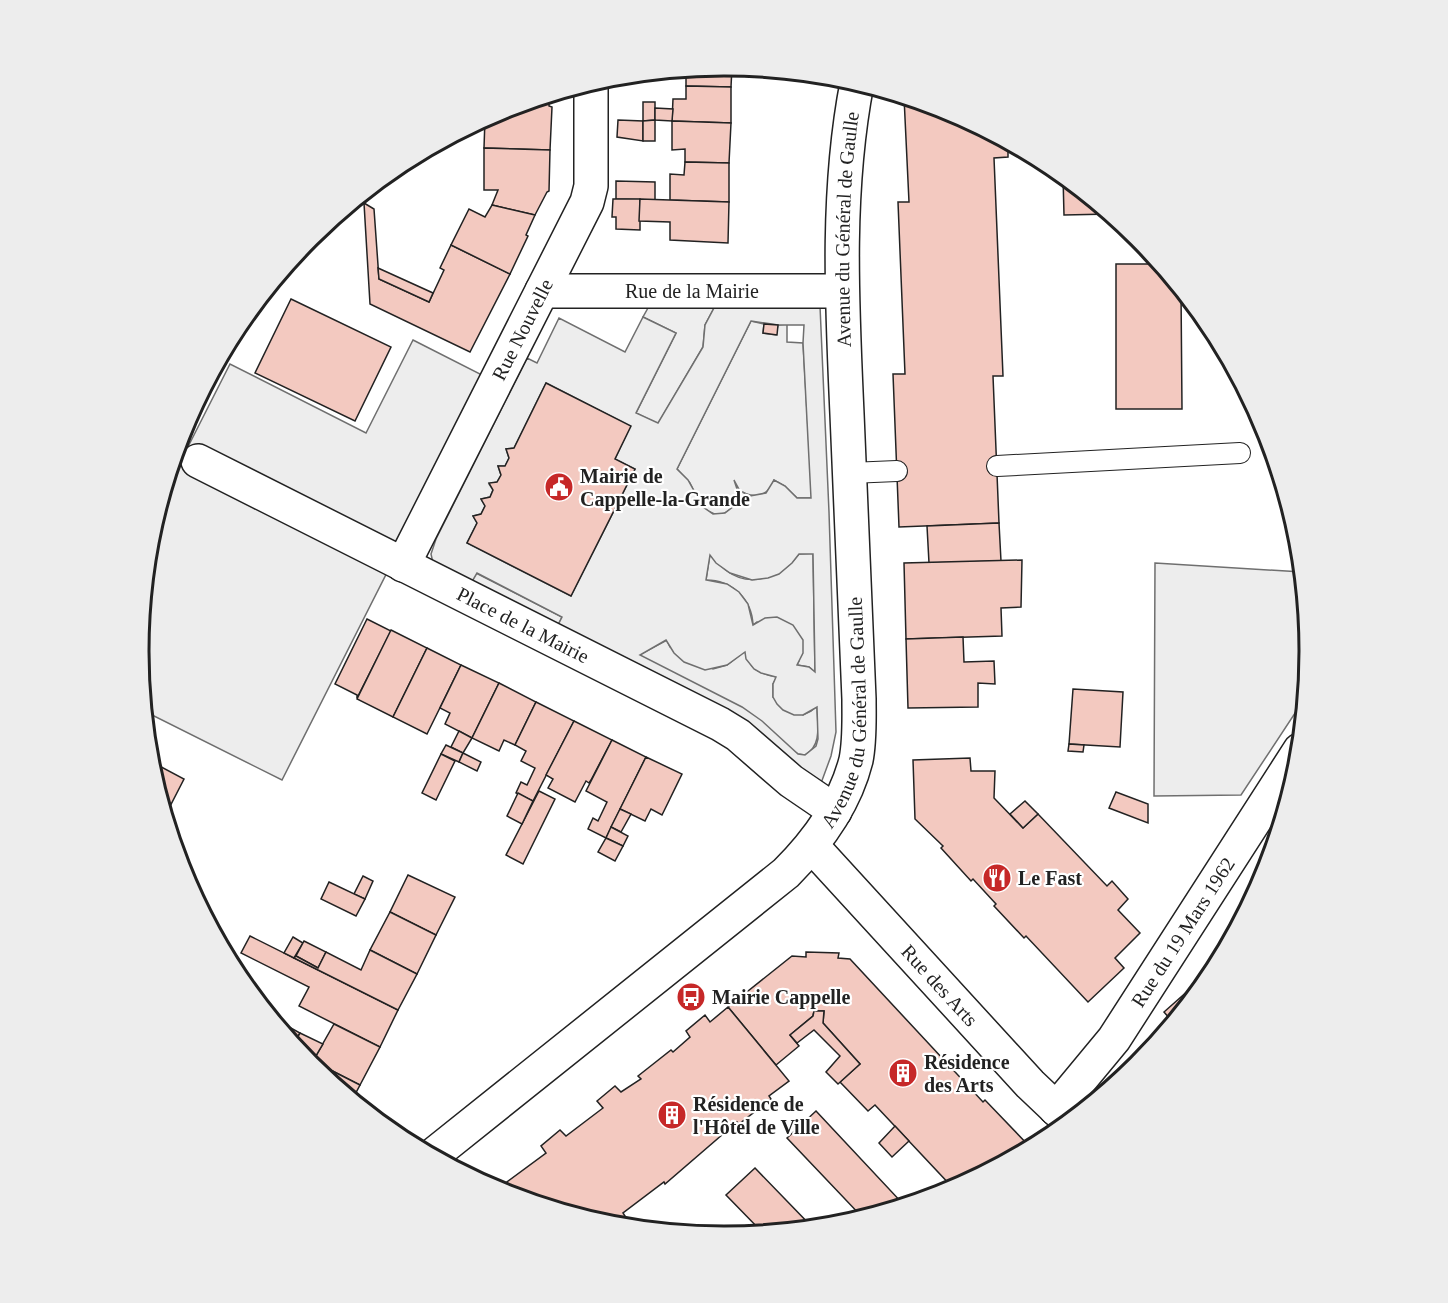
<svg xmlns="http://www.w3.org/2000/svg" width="1448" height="1303" viewBox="0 0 1448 1303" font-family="Georgia,serif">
<rect width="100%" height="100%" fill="#fff"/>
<!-- green -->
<g fill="#eee" stroke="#6f6f6f" stroke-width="1.5">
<polygon points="648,308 714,308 705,325 703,347 658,424 636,413 676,333 643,317"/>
<path d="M751,321L764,324L763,333L776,335L778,325L787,324V342L803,343L812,498H797L785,486L774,480C768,499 750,499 737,488C740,505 724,521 708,511C699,506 695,492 690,483C686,478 681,474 677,469Z"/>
<path d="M813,553L815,672L809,667L797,665L799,661L757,622L753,625C752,599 732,580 706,580L710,554C715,559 720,566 727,571C751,589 783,576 799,554Z"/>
<polygon points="476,573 562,617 556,629 470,585"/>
<path d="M667,640L670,647L713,669L727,665L745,651C749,669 760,674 777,677L773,684V697L803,715L811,711L817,706C817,723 823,745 805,755L798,754L639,655Z"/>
</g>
<!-- parking -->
<g fill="#ededed" stroke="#6f6f6f" stroke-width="1.5" fill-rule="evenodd">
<path d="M820,306L829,512L836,732L831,756L820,786L556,629L562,617L477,573L470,585L433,563L431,554L436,539L527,358L537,363L559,318L625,352L643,317L676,333L636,413L658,423L703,347L705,325L714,308ZM751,321L778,325H804L803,343L811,498H797L785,486L774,480L766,493L750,496L740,491L734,480L738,492L734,506L725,513L713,514L703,507L688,480L677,469ZM546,383L630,426L615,459L635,469L571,596L467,543L477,523L473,516L481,514L485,506L481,499L490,497L493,490L489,484L497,482L501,475L498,466H505L509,458L506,449L514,448ZM799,554H813L815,672L809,667L797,665L803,653V640L793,625L777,617L765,618L753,625L748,604L739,592L727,584L706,580L710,555L716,563L730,573L752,580L768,578L779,574L792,563ZM666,640L674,653L684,662L705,670L727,665L745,652L746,659L754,669L761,673L776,677L773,684V697L777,704L783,710L794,715H803L817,707L818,739L816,746L805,755L798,754L762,721L742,707L640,655Z"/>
<polygon points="413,340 486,377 282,780 144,711 139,651 150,537 161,500 230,364 366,433"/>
<polygon points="1155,563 1302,572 1309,652 1305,698 1241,795 1154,796"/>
</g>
<!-- building -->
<g fill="#f3c9c0" stroke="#222" stroke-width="1.5">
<polygon points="724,66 732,67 731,87 686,86 686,74 673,74 673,71"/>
<polygon points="686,86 731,87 731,123 672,121 673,99 686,99"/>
<polygon points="549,96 549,106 552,107 550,150 484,148 485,119 500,110"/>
<polygon points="904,97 948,111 1008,142 1008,157 994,158 1003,376 993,376 999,523 899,527 893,374 905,374 898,202 909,202"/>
<polygon points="643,102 655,102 655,120 643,121"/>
<polygon points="655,108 673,109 672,121 655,120"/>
<polygon points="618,120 643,121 643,141 617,137"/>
<polygon points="655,120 655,141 643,141 643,121"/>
<polygon points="672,121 731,123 729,163 685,162 685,149 672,150"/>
<polygon points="484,148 550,150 549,191 547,192 535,215 492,205 498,190 484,190"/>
<polygon points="685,162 729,163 729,202 670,200 670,174 684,175"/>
<polygon points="1063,176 1109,214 1064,215"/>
<polygon points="616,181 655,182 655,200 616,199"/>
<polygon points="613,199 640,199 640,230 616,229 616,217 612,217"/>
<polygon points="640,199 729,202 728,243 670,240 670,222 639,221"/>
<polygon points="364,203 374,209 379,279 429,302 444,270 440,268 451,245 510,274 470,352 370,304"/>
<polygon points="492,205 535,215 526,235 528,236 510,274 451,245 469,209 485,217"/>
<polygon points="1116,264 1159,264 1181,290 1182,409 1116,409"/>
<polygon points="378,268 433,293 429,302 379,279"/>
<polygon points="291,299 391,347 355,421 255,373"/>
<polygon points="764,324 778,325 777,335 763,333"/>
<polygon points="546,383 631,426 615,459 635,469 571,596 467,543 477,523 473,516 481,514 485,506 481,499 490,497 493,490 489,483 497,482 501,475 498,466 505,466 509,458 506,449 514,448"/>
<polygon points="999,523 1001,561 929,563 927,526"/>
<polygon points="1022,560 1021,607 1001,608 1002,636 906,639 904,563"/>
<polygon points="367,619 391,631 357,698 357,695 335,684"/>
<polygon points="391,630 427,648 393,717 357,699"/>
<polygon points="963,637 964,662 994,661 995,684 978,683 978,707 908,708 906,639"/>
<polygon points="427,648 461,665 427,734 393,717"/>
<polygon points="461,665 499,683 472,738 445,724 450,713 440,708"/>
<polygon points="499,683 536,702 515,745 504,740 499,751 472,738"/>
<polygon points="1073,689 1123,692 1120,747 1069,744"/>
<polygon points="536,702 574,721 533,801 516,793 521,782 527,785 535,768 521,761 526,751 515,745"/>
<polygon points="574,721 612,740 591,780 589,783 586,781 575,802 548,788 553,779 546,775"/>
<polygon points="459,731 472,738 463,753 451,747"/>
<polygon points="612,740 646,757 606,838 588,829 593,818 598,821 607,802 586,791"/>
<polygon points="1069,744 1084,745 1083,752 1068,751"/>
<polygon points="446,745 463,753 459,762 441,754"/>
<polygon points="463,753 481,762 477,771 459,762"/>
<polygon points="441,754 455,761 436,800 422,793"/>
<polygon points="646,757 682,774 662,815 651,809 645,821 620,809"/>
<polygon points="970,758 971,771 995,771 994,798 1023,828 1038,814 1107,886 1112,881 1128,899 1118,910 1140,933 1115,958 1124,968 1088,1002 1026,936 1024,938 994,906 996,904 973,879 971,881 941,848 943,846 915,819 913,760"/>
<polygon points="152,762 184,779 165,816 150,766"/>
<polygon points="539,791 555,799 523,864 506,855"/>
<polygon points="1116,792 1148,804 1148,823 1109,808"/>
<polygon points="518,793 533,801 522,824 507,816"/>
<polygon points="1025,801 1038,814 1023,828 1010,814"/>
<polygon points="620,809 631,814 621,832 611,827"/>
<polygon points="611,827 628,836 623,846 606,838"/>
<polygon points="606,838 623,846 615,861 598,852"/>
<polygon points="408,875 455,897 436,935 390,912"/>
<polygon points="363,876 373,881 365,899 354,894"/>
<polygon points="329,882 365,899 356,916 321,899"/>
<polygon points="390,912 436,935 417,974 370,950"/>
<polygon points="250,936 398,1010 380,1047 299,1006 309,987 241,953"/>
<polygon points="293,937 303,943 294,958 284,953"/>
<polygon points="304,941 326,952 318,968 296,956"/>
<polygon points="370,950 417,974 398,1010 294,958 296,956 318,968 326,952 361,970"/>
<polygon points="806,952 839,953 838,958 850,959 983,1102 985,1100 1031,1148 954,1189 875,1105 868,1111 840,1082 860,1064 823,1023 824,1011 814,1011 813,1016 790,1035 799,1046 776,1065 728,1007 792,956 806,957"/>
<polygon points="1190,989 1196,995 1143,1060 1136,1053 1171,1020 1164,1012"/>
<polygon points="728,1007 789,1081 769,1096 771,1099 739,1124 737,1122 665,1184 664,1182 623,1213 625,1216 609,1226 496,1190 546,1153 541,1146 560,1130 566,1136 603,1108 597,1101 615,1086 621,1092 641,1079 638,1076 671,1050 673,1052 690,1037 686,1031 705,1015 710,1022"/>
<polygon points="814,1011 824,1011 823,1023 860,1064 838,1084 826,1072 840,1056 814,1030 797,1043 790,1035 813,1016"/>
<polygon points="334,1024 380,1047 360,1085 313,1061"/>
<polygon points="289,1027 300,1033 293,1045 285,1035"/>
<polygon points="300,1033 323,1044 313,1061 301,1055 293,1045"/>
<polygon points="301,1055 360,1085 352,1100 310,1065"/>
<polygon points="816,1111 905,1206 863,1218 787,1138"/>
<polygon points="895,1126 909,1141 892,1157 879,1143"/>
<polygon points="755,1168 813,1228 763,1233 726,1195"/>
</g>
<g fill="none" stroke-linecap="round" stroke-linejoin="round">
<!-- service casing -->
<g stroke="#222" stroke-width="22">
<g id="service">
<polyline points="997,466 1240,453"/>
<polyline points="850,473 897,471"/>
</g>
</g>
<!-- minor casing -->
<g stroke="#222" stroke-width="36">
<g id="minor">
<path id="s1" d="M542,291H842"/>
<path id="s2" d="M198,461L720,724L738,735L791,781L835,811"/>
<path id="s3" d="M403,565L587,202L591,186V83"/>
<path id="s4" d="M812,846L1030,1084L1070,1122"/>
<path id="s5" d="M1056,1109L1114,1039L1300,750"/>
</g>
</g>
<!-- tertiary casing -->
<g stroke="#222" stroke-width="36">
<g id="tertiary">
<path id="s6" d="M432,1156L786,873C818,841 845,804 856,760C860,740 859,719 859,699C855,604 851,509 847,414C842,303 836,192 857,83"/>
</g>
</g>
<!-- service -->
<use href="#service" stroke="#fff" stroke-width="20"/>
<!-- minor -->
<use href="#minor" stroke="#fff" stroke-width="33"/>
<!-- tertiary -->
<use href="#tertiary" stroke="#fff" stroke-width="33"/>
</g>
<!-- icons -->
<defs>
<g id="civic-disc" transform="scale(1.5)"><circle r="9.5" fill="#c62828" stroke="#fff"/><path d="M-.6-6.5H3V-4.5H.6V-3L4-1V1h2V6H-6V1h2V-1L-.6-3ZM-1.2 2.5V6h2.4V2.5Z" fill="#fff"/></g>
<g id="restaurant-disc" transform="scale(1.5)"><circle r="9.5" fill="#c62828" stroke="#fff"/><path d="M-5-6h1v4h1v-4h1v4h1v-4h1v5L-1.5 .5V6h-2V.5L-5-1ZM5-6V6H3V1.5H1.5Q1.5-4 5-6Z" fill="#fff"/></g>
<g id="bus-disc" transform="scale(1.5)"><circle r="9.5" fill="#c62828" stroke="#fff"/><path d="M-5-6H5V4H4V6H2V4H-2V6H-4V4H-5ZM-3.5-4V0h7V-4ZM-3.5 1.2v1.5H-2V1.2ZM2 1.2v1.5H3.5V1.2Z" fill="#fff"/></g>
<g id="building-disc" transform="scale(1.5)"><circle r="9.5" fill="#c62828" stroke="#fff"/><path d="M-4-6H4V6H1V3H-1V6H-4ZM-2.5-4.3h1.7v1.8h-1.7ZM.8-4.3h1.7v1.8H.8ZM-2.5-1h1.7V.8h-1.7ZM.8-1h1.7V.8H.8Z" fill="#fff"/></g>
</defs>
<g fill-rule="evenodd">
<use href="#civic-disc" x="559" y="487"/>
<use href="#restaurant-disc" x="997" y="878"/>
<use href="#bus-disc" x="691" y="997"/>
<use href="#building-disc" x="903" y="1073"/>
<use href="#building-disc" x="672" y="1115"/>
</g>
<g text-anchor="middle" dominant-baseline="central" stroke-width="4.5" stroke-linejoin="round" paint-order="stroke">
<!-- street labels -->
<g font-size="20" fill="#222" stroke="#fff">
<text stroke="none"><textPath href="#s6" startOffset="1119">Avenue du Général de Gaulle</textPath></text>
<text stroke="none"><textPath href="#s1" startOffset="150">Rue de la Mairie</textPath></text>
<text stroke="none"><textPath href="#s3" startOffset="264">Rue Nouvelle</textPath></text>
<text stroke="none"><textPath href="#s2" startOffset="364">Place de la Mairie</textPath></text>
<text stroke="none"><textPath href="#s6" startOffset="633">Avenue du Général de Gaulle</textPath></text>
<text stroke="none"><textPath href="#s5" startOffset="218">Rue du 19 Mars 1962</textPath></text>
<text stroke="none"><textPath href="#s4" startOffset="189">Rue des Arts</textPath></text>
</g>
<!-- poi labels -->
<g font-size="20" font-weight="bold" fill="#222" stroke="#fff" text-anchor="start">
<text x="580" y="476">Mairie de<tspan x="580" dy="23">Cappelle-la-Grande</tspan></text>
<text x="1018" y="878">Le Fast</text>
<text x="712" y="997">Mairie Cappelle</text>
<text x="924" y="1062">Résidence<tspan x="924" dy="23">des Arts</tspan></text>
<text x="693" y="1104">Résidence de<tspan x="693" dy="23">l'Hôtel de Ville</tspan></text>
</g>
</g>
<!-- crop -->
<path d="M0 0H1448V1303H0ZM149 651a575 575 0 1 1 1150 0a575 575 0 1 1-1150 0Z" fill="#ededed" fill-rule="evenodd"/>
<path fill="none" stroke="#222" stroke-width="3" d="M149 651a575 575 0 1 1 1150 0a575 575 0 1 1-1150 0Z"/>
</svg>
